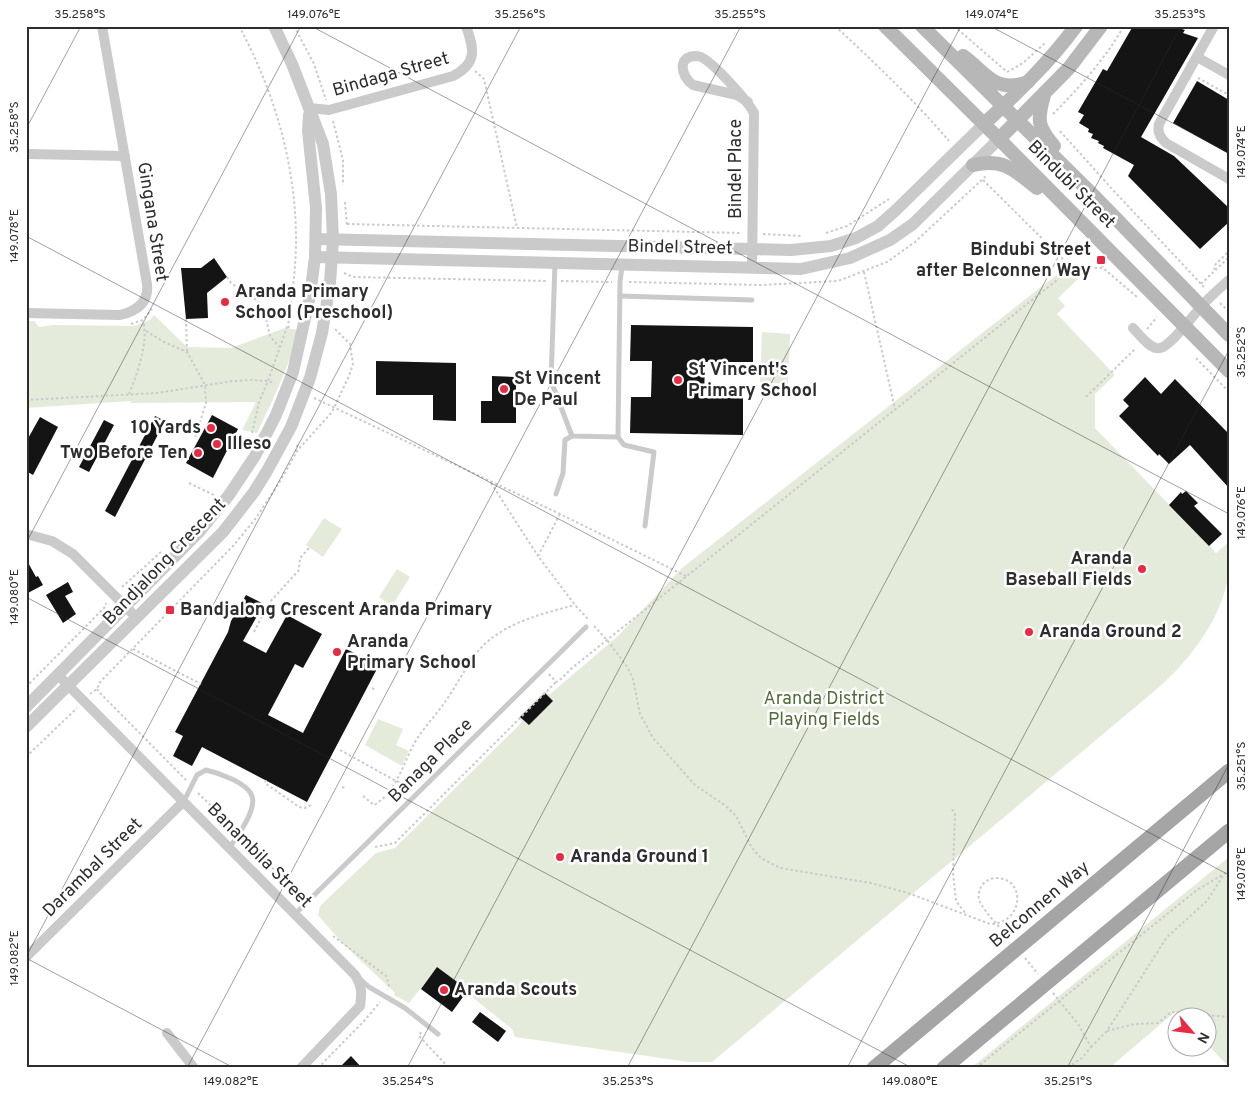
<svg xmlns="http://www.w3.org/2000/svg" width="1255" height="1094" viewBox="0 0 1255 1094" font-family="Overpass,sans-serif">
<rect width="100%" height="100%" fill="#fff"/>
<!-- green -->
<g fill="#e4ebda">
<path d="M1064,269L1079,278L1058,298L1065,306L1057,314L1115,375L1095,394V428L1216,553L1229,542C1229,554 1230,566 1228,577C1221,620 1189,661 1158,688L712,1062H689L515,1037L512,1029L442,973L426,993L420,989L409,1003L394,995L395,993L342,943L318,915L320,906L376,853L395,848L522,722L519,717L545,691L549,695L618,636L682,568Z"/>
<path d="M154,315L187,347L231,348L285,328L299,330C289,366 273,400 257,433L242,430L256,402L130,403L131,401L26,408V321H34L39,327L52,325L134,326L150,320Z"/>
<polygon points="762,332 790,334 788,384 760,382"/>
<polygon points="324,518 342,529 323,557 306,545"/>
<polygon points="397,569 410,577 392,606 379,597"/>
<polygon points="378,719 403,729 396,745 409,751 402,766 365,745"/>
<polygon points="1229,857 1229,1067 1208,1045 1208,1016 1180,1016 1175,1012 1109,1068 971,1068"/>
</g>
<!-- building -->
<g fill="#141414">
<polygon points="1133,26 1172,26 1185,30 1183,33 1198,38 1141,137 1174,156 1229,208 1229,222 1200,249 1128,176 1134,165 1103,148 1104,146 1098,143 1099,141 1091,138 1093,134 1088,132 1089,129 1079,123 1084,115 1078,112 1103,69 1107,71"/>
<polygon points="1197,81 1229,100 1229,154 1173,123"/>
<polygon points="214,258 227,277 207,293 208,318 186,319 181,268 201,268"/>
<polygon points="631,325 753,327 753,362 705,362 704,398 743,398 743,435 630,433 631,397 651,397 652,361 630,361"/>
<polygon points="376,361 456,363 456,421 433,420 433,395 376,395"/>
<polygon points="492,376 516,377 516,423 481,423 481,401 492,401"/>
<polygon points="1145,377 1161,394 1175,379 1229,434 1229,488 1190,445 1169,464 1159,454 1158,456 1119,416 1129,406 1123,400"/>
<polygon points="212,415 238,429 213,478 186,463"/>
<polygon points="155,416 165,421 115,517 105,511"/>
<polygon points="40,417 58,427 33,475 26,471 26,442"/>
<polygon points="104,420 114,425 89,472 79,467"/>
<polygon points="1186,491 1198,503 1194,506 1222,534 1209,546 1169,505 1181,492 1182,494"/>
<polygon points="26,559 36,577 38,576 43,585 26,594"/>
<polygon points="68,582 73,592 65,596 76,614 63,623 46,595"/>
<polygon points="246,595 264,604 243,641 266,653 287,615 322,634 303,668 295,664 268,715 303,733 346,649 379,665 307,802 202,747 192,766 173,756 183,736 175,732 228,632 231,621"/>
<polygon points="545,693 553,701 529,725 520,717"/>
<polygon points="437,967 468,990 452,1012 421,989"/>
<polygon points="480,1012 506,1031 498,1042 472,1022"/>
<polygon points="351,1056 362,1068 339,1068"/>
</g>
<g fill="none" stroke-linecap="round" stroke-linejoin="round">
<!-- path -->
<g stroke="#cacaca" stroke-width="2" stroke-dasharray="2.5 2.5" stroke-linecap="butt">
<path d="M239,26C275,93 296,165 296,241C296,267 292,292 290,317L288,324L289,330"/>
<polyline points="294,26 314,64 326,100"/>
<path d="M835,26C875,63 914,100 949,141"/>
<polyline points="954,26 1007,72"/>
<polyline points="475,71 484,79 517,228"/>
<polyline points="1007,72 1023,63 1045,43"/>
<polyline points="1198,78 1229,95"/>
<path d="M1053,114C1079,88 1105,59 1124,26"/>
<polyline points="333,121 343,160 343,185"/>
<polyline points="1060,131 1112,189 1204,287"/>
<polyline points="983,180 1072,268"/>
<polyline points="345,202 347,227"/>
<polyline points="347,224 741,233"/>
<polyline points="826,233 847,226 889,199"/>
<polyline points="763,234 801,236"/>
<polyline points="1101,260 1103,268 1137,297"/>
<polyline points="1215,270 1214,267 1215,265 1229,251"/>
<polyline points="864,272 895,409"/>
<polyline points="344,273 353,277 547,281"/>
<polyline points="227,277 231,283 258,301 265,314 270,336 279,347"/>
<polyline points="561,281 612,282"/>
<polyline points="629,282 761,285 838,281 887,262 915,242 986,176"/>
<polyline points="1201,284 1229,257"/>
<polyline points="1220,303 1229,312"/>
<polyline points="186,319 187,352"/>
<polyline points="131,324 143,320 152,309"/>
<polyline points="1147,329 1157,317"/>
<polyline points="146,331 164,342 187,352 205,385 206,403 195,438"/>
<polyline points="1196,358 1229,392"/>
<path d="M129,394C137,374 149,342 143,321"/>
<polyline points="1086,397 1136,348"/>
<polyline points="314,398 560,514 686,576"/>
<polyline points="26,400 157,393 233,381 251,380 268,381 275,383"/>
<polyline points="173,424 178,426"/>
<polyline points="252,433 259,402 268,381 288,324"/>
<polyline points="296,452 332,412 349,376 353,364 350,344 335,329"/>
<polyline points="189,483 214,495"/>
<polyline points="491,483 538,556"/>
<polyline points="560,514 538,556 575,605 588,619"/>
<polyline points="122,587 161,552"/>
<path d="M594,626L607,640L628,668L633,679L640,714L653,738L695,785L726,806L736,816L752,848L761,858L780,868L871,883L908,893L990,924C1023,924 1027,879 997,878C992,878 987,880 983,884C979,889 977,896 980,902C986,914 1001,928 1009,939"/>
<polyline points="254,632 269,603 299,570 300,558 309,548"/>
<polyline points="133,649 201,684"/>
<polyline points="549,674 556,682 561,679 572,668 1072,268 1103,268"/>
<polyline points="26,687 105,607 106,603"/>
<polyline points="372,688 376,690"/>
<polyline points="97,689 100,693 186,780"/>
<polyline points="90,694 97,689 100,682 233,546 256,518 279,483 296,453 298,442"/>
<polyline points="340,750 396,781 403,783 410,790"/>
<polyline points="26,757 77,708"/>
<polyline points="266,780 265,783 299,807 305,808 313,804"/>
<polyline points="342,787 345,788"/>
<polyline points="198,793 234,828"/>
<path d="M363,796L374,805C397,792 403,763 415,742C424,727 436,715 445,702C457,685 466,666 479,650C503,623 541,614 575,605"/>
<polyline points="952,809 955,814 953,873 956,901 966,914"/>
<polyline points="244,839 286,882 288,890 299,898"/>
<polyline points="375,847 395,843 556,682"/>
<polyline points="333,936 386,976 389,985 387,989"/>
<polyline points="1025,958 1038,974"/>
<polyline points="1053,993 1078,1024 1091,1047 1082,1058 1067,1068"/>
<polyline points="1107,1031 1134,1024 1158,1023 1171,1012 1229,1017"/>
<polyline points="421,1032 419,1036 449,1068"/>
<polyline points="1091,1047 1107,1031 1167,937 1207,901 1224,874"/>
<polyline points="318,1068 364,1021 380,1002"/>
<polyline points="976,1068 1197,890 1229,871"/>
</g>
<!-- service -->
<g stroke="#cacaca" stroke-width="5">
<polyline points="555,263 551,381 572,436 618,437 620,282 622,266"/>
<polyline points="620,296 752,300"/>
<polyline points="618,437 624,445 654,452 645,526"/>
<polyline points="556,494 563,473 565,440 572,436"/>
<path d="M184,801L197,775L206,770C219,773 248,783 252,796C257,810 237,837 229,848"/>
<polyline points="295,914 586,627"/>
<polyline points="359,978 369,987 405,1008 438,1034"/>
</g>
<!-- minor -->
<g stroke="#cacaca" stroke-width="10">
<path d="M1214,26L1159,124C1157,132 1160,137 1166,143L1229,179"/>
<polyline points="1197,57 1229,75"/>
<path d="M748,102L737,95L693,85C680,76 677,55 697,56C709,56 748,102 754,113L752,267"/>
<path d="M309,108L329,110L453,76C478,63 474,49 466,26"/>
<polyline points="29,154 125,156"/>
<path d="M26,313L120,315C137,311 149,302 147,284L102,26"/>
<path d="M1133,328C1140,335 1150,350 1160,348C1171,346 1193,315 1201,307C1209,297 1220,288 1229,280"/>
<polyline points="26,534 52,541 73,554 137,618"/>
<path d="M58,675L355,975C362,986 362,993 360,1006L301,1068"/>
<polyline points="26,957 183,802"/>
<polyline points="167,1033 194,1068"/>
</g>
<!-- tertiary -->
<g stroke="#cacaca" stroke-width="12">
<polyline points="316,239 791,250 831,246 856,238 878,226 896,210 984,124"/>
<polyline points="315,257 801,269 850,258 890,240 913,224 999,139"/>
<polyline points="26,707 200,531 229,495 255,456 276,415 293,372 310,296 315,257 316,208 308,131 309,115"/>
<polyline points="26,727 223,532 254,492 267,471 291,427 310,378 322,333 330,283 333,240 331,194 323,144 292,64 274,26"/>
</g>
<!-- secondary -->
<g stroke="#b7b7b7" stroke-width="14">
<polyline points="885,26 999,139 1229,371"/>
<polyline points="922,26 1093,195 1229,335"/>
<path d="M963,56C987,73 994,94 1028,82"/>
<path d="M1044,95C1037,120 1037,126 1054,146"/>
<path d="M984,124C1017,93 1049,63 1076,26"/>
<polyline points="999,139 1069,68 1101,26"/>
<path d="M973,165C1004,158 1014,170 1037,188"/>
</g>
<!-- primary -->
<g stroke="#a5a5a5" stroke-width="15">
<polyline points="874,1068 1229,771"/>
<polyline points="944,1068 1229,831"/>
</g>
</g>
<!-- ticks -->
<path fill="none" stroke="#2d2d2d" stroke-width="1" stroke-opacity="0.45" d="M311,26L1229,514M990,26L1229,153M26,129L81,26M26,236L1229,875M26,543L301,26M26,597L912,1068M26,957L521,26M26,958L234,1068M187,1068L741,26M407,1068L961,26M627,1068L1181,26M847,1068L1229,350M1067,1068L1229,764"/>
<!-- markers -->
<g fill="#e92a43" stroke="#fff" stroke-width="2">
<rect x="1096" y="255" width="10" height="10" rx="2.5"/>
<circle cx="225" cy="302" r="5"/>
<circle cx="678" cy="380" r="5"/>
<circle cx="504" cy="389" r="5"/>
<circle cx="211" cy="428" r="5"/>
<circle cx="217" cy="444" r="5"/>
<circle cx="198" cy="453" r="5"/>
<circle cx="1142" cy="569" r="5"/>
<rect x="165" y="605" width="10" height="10" rx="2.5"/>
<circle cx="1029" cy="632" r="5"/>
<circle cx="337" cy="652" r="5"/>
<circle cx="560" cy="857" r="5"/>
<circle cx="444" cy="990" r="5"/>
</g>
<g text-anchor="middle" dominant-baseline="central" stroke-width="5" stroke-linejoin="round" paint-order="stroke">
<!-- street labels -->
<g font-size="18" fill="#2d2d2d" stroke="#fff">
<text transform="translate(391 75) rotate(-16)">Bindaga Street</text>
<text transform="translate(736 169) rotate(-90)">Bindel Place</text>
<text transform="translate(1071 185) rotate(45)">Bindubi Street</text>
<text transform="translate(152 222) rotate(81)">Gingana Street</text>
<text transform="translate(680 248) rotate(1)">Bindel Street</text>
<text transform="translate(165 562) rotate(-46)">Bandjalong Crescent</text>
<text transform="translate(431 761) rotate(-45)">Banaga Place</text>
<text transform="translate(259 856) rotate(45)">Banambila Street</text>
<text transform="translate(93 868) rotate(-45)">Darambal Street</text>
<text transform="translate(1040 905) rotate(-40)">Belconnen Way</text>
</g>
<!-- poi labels -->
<g font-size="18" font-weight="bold" fill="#2d2d2d" stroke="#fff" text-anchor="start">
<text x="1091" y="250" text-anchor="end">Bindubi Street<tspan x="1091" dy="21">after Belconnen Way</tspan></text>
<text x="235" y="292">Aranda Primary<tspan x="235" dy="21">School (Preschool)</tspan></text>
<text x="688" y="370">St Vincent's<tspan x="688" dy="21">Primary School</tspan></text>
<text x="514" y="379">St Vincent<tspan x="514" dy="21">De Paul</tspan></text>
<text x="201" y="428" text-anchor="end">10 Yards</text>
<text x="227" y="444">Illeso</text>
<text x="188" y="453" text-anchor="end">Two Before Ten</text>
<text x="1132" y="559" text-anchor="end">Aranda<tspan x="1132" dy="21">Baseball Fields</tspan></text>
<text x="180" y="610">Bandjalong Crescent Aranda Primary</text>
<text x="1039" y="632">Aranda Ground 2</text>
<text x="347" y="642">Aranda<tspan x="347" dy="21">Primary School</tspan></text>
<text x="570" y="857">Aranda Ground 1</text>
<text x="454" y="990">Aranda Scouts</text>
</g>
<!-- park labels -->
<g font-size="18" fill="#536a3a" stroke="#fff">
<text x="824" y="699">Aranda District<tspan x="824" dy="21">Playing Fields</tspan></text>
</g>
</g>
<!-- border -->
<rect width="1255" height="1094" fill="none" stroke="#ffffff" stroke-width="55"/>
<!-- north arrow -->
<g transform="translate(1192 1032) rotate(118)"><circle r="24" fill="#ffffff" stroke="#ababab"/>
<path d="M0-4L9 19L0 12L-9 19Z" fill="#e92a43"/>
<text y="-8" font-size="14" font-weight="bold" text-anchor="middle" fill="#2d2d2d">N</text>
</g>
<rect x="28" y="28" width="1200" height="1038" fill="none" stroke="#2d2d2d" stroke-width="2"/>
<g font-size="12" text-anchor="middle" fill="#2d2d2d">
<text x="80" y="18">35.258°S</text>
<text x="314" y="18">149.076°E</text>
<text x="520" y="18">35.256°S</text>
<text x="740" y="18">35.255°S</text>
<text x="992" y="18">149.074°E</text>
<text x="1180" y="18">35.253°S</text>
<text transform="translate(14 127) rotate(-90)" y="4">35.258°S</text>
<text transform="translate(1241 152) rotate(-90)" y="4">149.074°E</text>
<text transform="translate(14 236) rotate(-90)" y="4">149.078°E</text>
<text transform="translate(1241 352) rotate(-90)" y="4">35.252°S</text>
<text transform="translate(1241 513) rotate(-90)" y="4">149.076°E</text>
<text transform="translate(14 597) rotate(-90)" y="4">149.080°E</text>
<text transform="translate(1241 766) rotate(-90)" y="4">35.251°S</text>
<text transform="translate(1241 874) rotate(-90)" y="4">149.078°E</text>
<text transform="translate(14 958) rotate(-90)" y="4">149.082°E</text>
<text x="231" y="1085">149.082°E</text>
<text x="408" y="1085">35.254°S</text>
<text x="628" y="1085">35.253°S</text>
<text x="910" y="1085">149.080°E</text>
<text x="1068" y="1085">35.251°S</text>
</g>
</svg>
